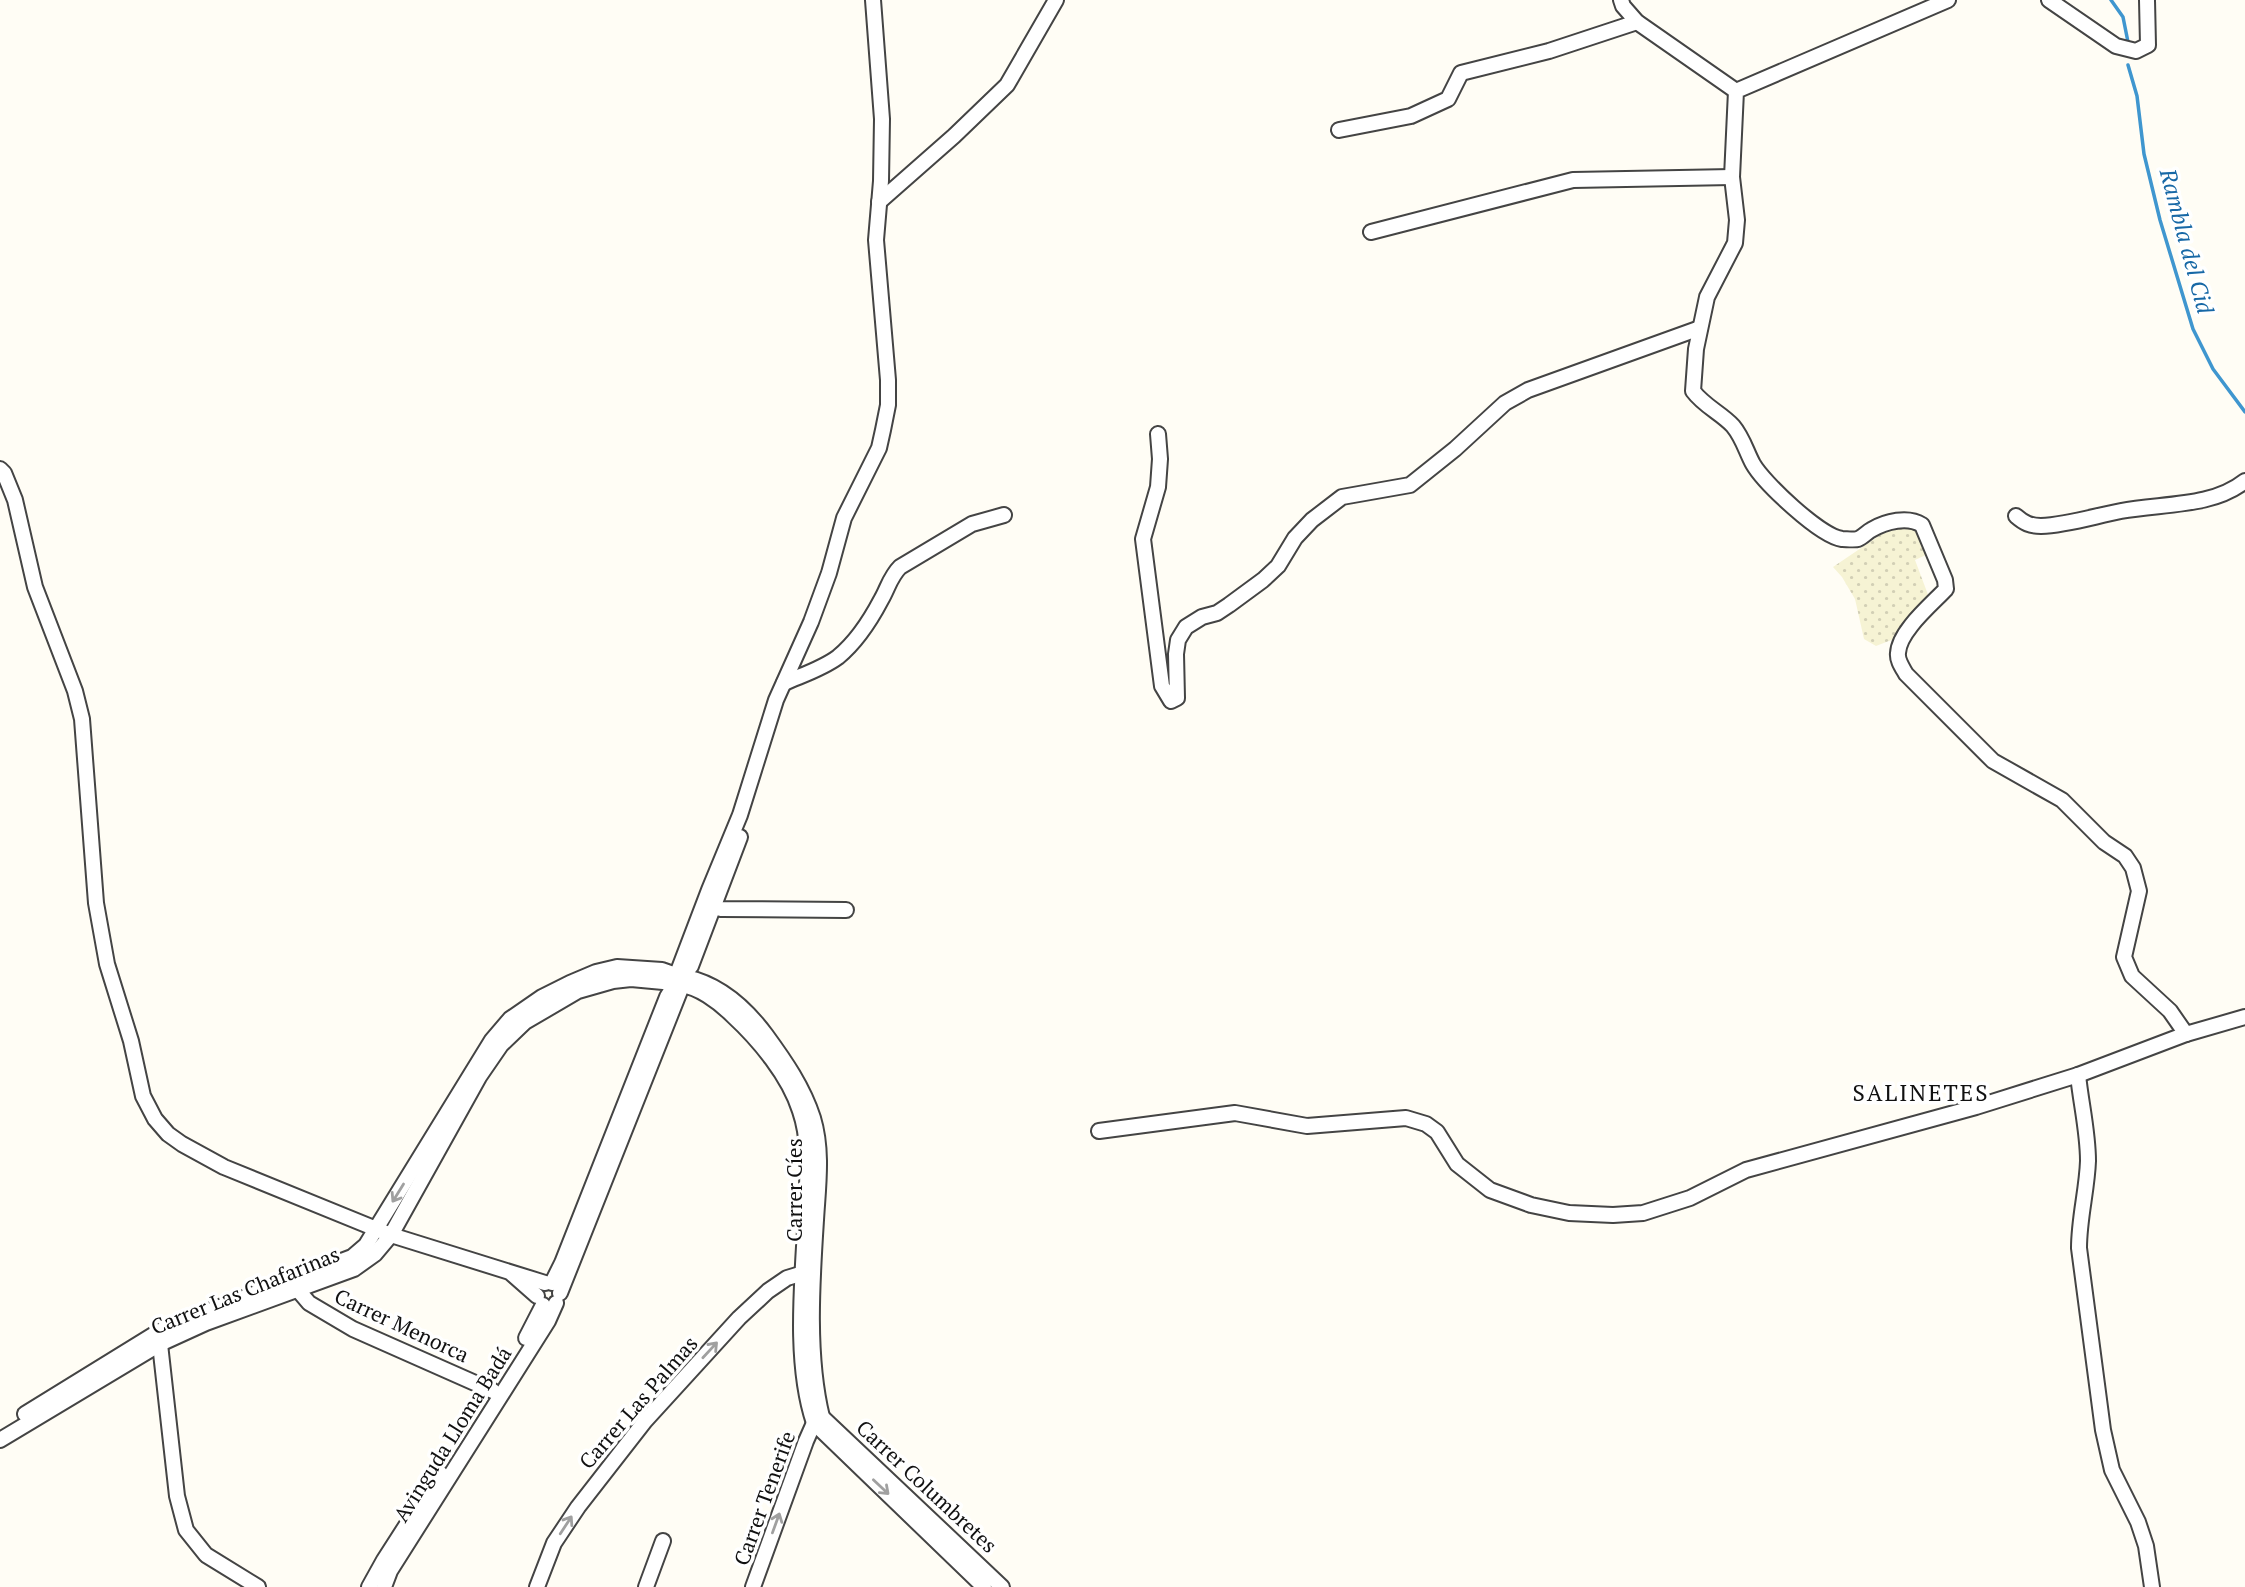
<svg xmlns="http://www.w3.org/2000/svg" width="2245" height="1587" viewBox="0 0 2245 1587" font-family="'PT Serif',serif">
<defs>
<pattern id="farmland-dots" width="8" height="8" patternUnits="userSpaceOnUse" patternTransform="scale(1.75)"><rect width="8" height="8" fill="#f6f3d4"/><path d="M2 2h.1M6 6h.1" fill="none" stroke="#d2cfb5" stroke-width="1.8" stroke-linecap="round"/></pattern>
</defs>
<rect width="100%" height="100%" fill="#fffdf5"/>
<!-- farmland -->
<polygon fill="url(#farmland-dots)" points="1892,527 1917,528 1928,554 1915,560 1930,600 1894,639 1876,646 1864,639 1855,599 1842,577 1833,567"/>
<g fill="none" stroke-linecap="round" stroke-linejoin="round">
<!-- stream -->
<g stroke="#3f96cf" stroke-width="3.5">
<polyline points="2111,0 2123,17 2128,42"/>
<polyline points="2128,65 2137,96 2144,154 2160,220 2193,329 2213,369 2245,412"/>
</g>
<!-- minor casing -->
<g stroke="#444" stroke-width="18">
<g id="minor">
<polyline points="1621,0 1623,6 1637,22 1736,91"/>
<path d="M1948,0L1736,91L1732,177L1737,220L1735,243L1707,297L1696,349L1693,391C1704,406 1721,413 1733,426C1743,438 1746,451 1753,464C1764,483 1820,536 1842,539C1846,539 1855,540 1858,539C1863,537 1867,532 1871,530C1886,521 1908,516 1922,525L1945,580L1946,589C1932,604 1899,631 1898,653C1897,660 1902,667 1906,674L1993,761L2062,800L2104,842L2125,856L2133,868L2139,891L2124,957L2132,976L2170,1011L2186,1034"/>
<polyline points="2049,0 2116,46 2136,51 2148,45 2147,0"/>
<polyline points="1339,130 1411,116 1448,99 1461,73 1549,51 1637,22"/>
<polyline points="879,202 954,136 1007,85 1056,0"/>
<polyline points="1371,232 1573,180 1732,177"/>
<polyline points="1158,434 1160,459 1158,487 1143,539 1162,686 1171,701 1177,698 1176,654 1178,640 1186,627 1202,617 1217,613 1229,605 1263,580 1278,566 1295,538 1312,520 1342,497 1410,485 1455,449 1505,403 1528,390 1700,328"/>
<polyline points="0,469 4,473 15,500 35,587 75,691 82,719 96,903 107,964 131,1041 143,1096 155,1119 168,1134 182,1144 224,1167 391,1235 545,1283"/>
<path d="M2016,516C2024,523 2030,526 2041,526C2067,525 2095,516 2121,511C2161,503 2211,508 2245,481"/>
<path d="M784,683C802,675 822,669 838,657C855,643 871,619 881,600C888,588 890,577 900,567L972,524L1004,515"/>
<polyline points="708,906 721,909 846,910"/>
<polyline points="677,974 709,890 740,815 776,700 811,622 829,573 844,518 879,448 883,430 888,405 888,380 876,240 881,181 882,119 873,0"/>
<polyline points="684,975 691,966 740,837"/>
<path d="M686,977C719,984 746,1008 766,1035C785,1061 803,1087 813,1118C823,1151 818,1186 816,1220C812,1282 807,1356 822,1417"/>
<path d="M2078,1075C2081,1104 2088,1132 2088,1161C2087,1190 2079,1218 2079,1248L2103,1430L2112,1470L2138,1522L2146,1546L2152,1587"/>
<polyline points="1099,1131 1235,1113 1307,1126 1406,1118 1426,1124 1437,1132 1457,1164 1490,1190 1531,1205 1569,1213 1613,1215 1643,1213 1690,1198 1746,1170 1976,1107 2078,1075 2186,1034 2245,1017"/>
<polyline points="512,1274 537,1296"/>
<polyline points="552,1283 562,1263 667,997 675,984"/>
<polyline points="298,1290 309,1303 353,1329 493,1391"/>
<polyline points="560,1293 682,986"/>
<polyline points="526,1338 543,1305"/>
<polyline points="160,1344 177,1496 186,1530 206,1555 258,1587"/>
<polyline points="25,1414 158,1332 204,1313 352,1257 366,1245 492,1040 510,1019 542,997 570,983 596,972 617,967 662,970 676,975"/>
<polyline points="822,1417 1002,1587"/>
<path d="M0,1440L160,1344L206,1323L354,1269L375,1254L391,1235L479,1077L501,1045L525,1022L578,991L613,981L631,979L674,983L678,986C695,983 721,1004 733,1016C759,1040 789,1076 800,1111C811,1143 807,1178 806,1211C803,1276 793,1361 814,1423L984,1587"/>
<polyline points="369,1587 384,1560 440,1473"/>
<polyline points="384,1587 390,1571 548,1321 556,1303"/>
<polyline points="537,1587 554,1543 578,1507 645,1421 739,1318 768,1291 787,1278 810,1271"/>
<polyline points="646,1587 663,1541"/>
<polyline points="753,1587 806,1441 814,1423 818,1420"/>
</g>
</g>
<!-- minor -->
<use href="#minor" stroke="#fff" stroke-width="14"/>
</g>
<!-- one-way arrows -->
<defs><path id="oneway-shaft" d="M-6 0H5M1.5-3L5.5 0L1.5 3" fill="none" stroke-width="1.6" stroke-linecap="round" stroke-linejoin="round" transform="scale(1.75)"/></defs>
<g stroke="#a0a0a0">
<use href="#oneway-shaft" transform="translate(398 1193) rotate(122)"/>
<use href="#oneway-shaft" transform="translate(710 1350) rotate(-47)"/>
<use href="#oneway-shaft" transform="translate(881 1487) rotate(43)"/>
<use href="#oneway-shaft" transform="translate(776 1523) rotate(-70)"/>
<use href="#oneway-shaft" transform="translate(566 1525) rotate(-57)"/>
</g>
<g text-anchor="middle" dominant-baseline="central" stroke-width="7" stroke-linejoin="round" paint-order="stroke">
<!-- street labels -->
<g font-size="21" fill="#111" stroke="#fff">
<text transform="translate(794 1190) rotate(-90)">Carrer Cíes</text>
<text transform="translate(245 1290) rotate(-22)">Carrer Las Chafarinas</text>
<text transform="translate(402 1325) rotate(25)">Carrer Menorca</text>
<text transform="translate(638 1402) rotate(-49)">Carrer Las Palmas</text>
<text transform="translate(452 1434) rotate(-58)">Avinguda Lloma Badá</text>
<text transform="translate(927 1486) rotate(43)">Carrer Columbretes</text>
<text transform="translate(764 1498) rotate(-70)">Carrer Tenerife</text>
</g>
<!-- water labels -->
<g font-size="23" font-style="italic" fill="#1768a6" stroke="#fff">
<text transform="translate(2187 241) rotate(75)">Rambla del Cid</text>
</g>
<!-- neighbourhood labels -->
<g font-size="23" letter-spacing="2" fill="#111" stroke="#fff">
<text x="1921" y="1092">SALINETES</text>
</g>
</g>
</svg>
